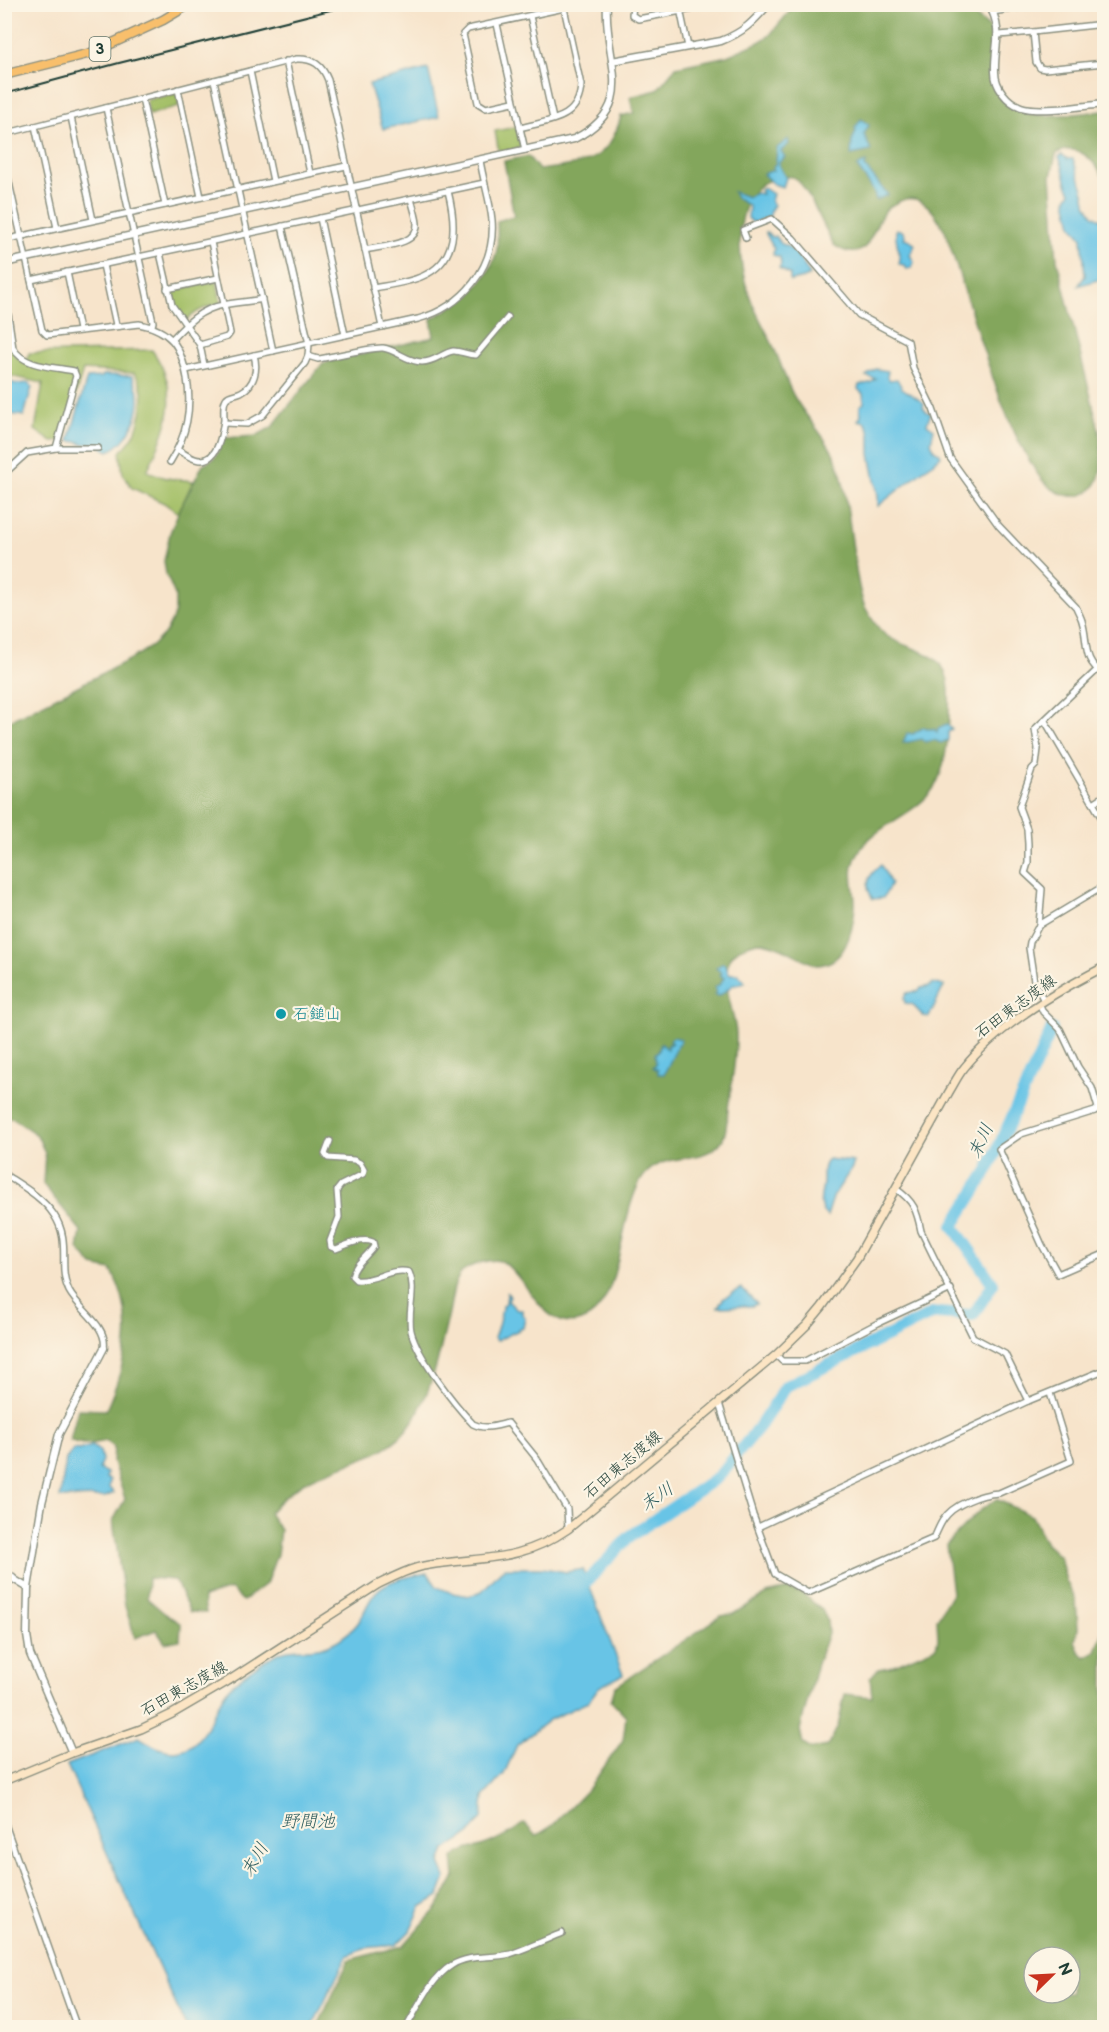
<svg xmlns="http://www.w3.org/2000/svg" width="1109" height="2032" viewBox="0 0 1109 2032" font-family="'Balsamiq Sans','Klee One',sans-serif">
<rect width="100%" height="100%" fill="#fcf5e5"/>
<filter id="ink" filterUnits="userSpaceOnUse"><feTurbulence type="fractalNoise" baseFrequency=".0167" numOctaves="2"/><feDisplacementMap in="SourceGraphic" scale="12" xChannelSelector="R" yChannelSelector="G"/><feConvolveMatrix kernelMatrix="1 2 1 2 8 2 1 2 1" color-interpolation-filters="sRGB"/></filter>
<filter id="wash" filterUnits="userSpaceOnUse"><feTurbulence type="fractalNoise" baseFrequency=".008" numOctaves="4" result="noise"/><feDisplacementMap in="SourceGraphic" scale="24" xChannelSelector="R" yChannelSelector="G"/><feGaussianBlur stdDeviation="1.35" result="paint"/><feColorMatrix in="noise" values="0 0 0 0 0 0 0 0 0 0 0 0 0 0 0 0 0 1.4 0 .05"/><feComposite in="paint" operator="in"/></filter>
<g filter="url(#wash)">
<rect width="100%" height="100%" fill="#f7e4cb"/>
<!-- green -->
<g fill="#a4c067" stroke="#627e4e" stroke-width="1.5">
<polygon points="177,93 179,106 149,115 146,100"/>
<polygon points="516,127 521,148 499,153 495,131"/>
<path d="M217,281L221,303C208,306 195,311 186,321L175,305L172,294L174,290Z"/>
<path d="M4,299C7,320 5,354 26,363L29,353L152,350C183,394 168,427 147,471L166,478L193,481L178,513L164,503L132,488L123,474L120,452C125,447 132,440 135,433C142,415 148,389 134,373L83,370L62,441L52,442L35,430L43,383L5,375Z"/>
</g>
<!-- forest -->
<g fill="#83a65c" stroke="#517248" stroke-width="1.5" fill-rule="evenodd">
<path d="M890,4C912,11 935,0 956,5C967,7 986,25 995,32C994,44 991,57 991,69C994,131 1063,114 1104,111V177C1093,160 1077,141 1056,154L1051,176L1057,260L1099,430C1102,453 1108,491 1077,496C1066,497 1052,491 1044,482C1036,474 1030,461 1024,451C1005,417 993,378 980,340C969,304 957,267 945,231C936,214 922,191 900,201C894,204 889,206 885,211C876,222 873,238 864,248C855,256 842,251 834,245C825,230 807,186 795,178C789,175 782,177 775,179C769,180 762,183 757,188C733,215 738,265 750,297C756,315 767,331 774,348C782,365 786,384 796,400C810,423 833,444 840,470C848,500 850,532 855,562C857,577 859,593 865,607C870,616 878,630 887,636C912,653 947,649 949,689C950,716 949,766 933,789C912,820 862,827 853,866C850,880 856,894 855,907C853,932 845,965 816,965C799,958 779,944 760,942C755,942 750,944 745,946C710,961 734,1006 736,1033C737,1058 731,1084 728,1109C727,1118 727,1130 723,1139C721,1142 719,1145 716,1147C697,1164 663,1151 643,1177C619,1210 623,1296 589,1317C548,1342 529,1279 503,1262C497,1259 490,1260 483,1262C476,1264 466,1267 461,1273C452,1284 452,1303 448,1317C440,1352 432,1392 412,1422C389,1460 338,1462 303,1483C290,1491 279,1501 269,1513L280,1530L277,1554L266,1584L243,1601L231,1589L203,1597L206,1613L190,1612L175,1580L148,1578L147,1598L163,1612L181,1624L180,1640L165,1643L156,1630L135,1638L125,1606L113,1521L125,1499L113,1462L114,1447L106,1441C92,1444 82,1446 70,1440L78,1409L106,1410C127,1363 137,1317 111,1270L93,1266L78,1249L81,1231L43,1184L45,1153L37,1135L12,1118L5,1119V723L133,658L152,646L166,632L172,620L175,612V595L166,574L164,561L170,533L178,513L203,464L213,459L218,452L223,438L256,436L272,427L323,363L434,337L431,319C458,305 491,282 497,249C498,240 497,230 497,221L514,216L504,161L528,156L539,170C582,164 609,164 621,116L634,113L630,97L657,90L676,67L727,56L759,42L769,36L790,11V5Z"/>
<path d="M996,1499L1032,1516L1046,1544L1060,1557L1066,1581L1076,1600L1078,1629L1075,1641L1079,1651L1085,1657L1096,1651L1104,1629V2027L317,2028L349,1960L403,1946L437,1908L455,1877L453,1858C463,1849 472,1849 484,1845C499,1840 512,1833 524,1823L536,1836L552,1826L590,1787L623,1740L626,1717L611,1701L615,1687L721,1616L733,1614L767,1594L788,1589L802,1593L822,1610L827,1620L828,1633L816,1667L800,1730L803,1744L811,1749L828,1746L838,1726L845,1694L872,1697L870,1678L878,1669L890,1667L936,1647L938,1639L937,1619L952,1593L946,1545L978,1512ZM1034,1957H1070V1993H1034Z"/>
</g>
<!-- water -->
<g fill="#68c4e6" stroke="#44808d" stroke-width="1.5">
<polygon points="428,69 439,117 383,129 369,84"/>
<polygon points="861,119 869,125 864,134 871,151 851,155 852,141 856,131 855,128"/>
<polygon points="788,139 789,144 781,151 785,157 779,162 779,166 786,178 783,187 773,184 763,174 774,170 773,167 776,163 777,148"/>
<path d="M1062,155L1068,159H1073C1076,168 1087,198 1086,204L1093,215L1104,221V278L1078,286L1085,276L1082,238L1072,225L1066,200L1071,192C1064,182 1065,169 1059,157Z"/>
<path d="M866,162L865,167L888,195L876,200C874,187 864,178 857,167Z"/>
<polygon points="764,188 773,194 771,201 774,205 770,211 770,216 753,223 748,218 749,206 736,198 733,192 748,197 756,193 762,194 760,190"/>
<path d="M896,229L902,231L905,235L904,238L910,240L915,245L910,255L914,262L912,267L907,269L904,265L899,264C901,251 894,239 896,229Z"/>
<path d="M766,232L772,237L776,236L781,244C794,246 803,264 810,275L804,278L790,281V275L779,268L781,264L780,257L773,255L774,249L766,234Z"/>
<polygon points="876,369 888,371 887,377 890,380 897,379 902,388 924,403 923,407 927,412 931,413 927,424 934,429 931,442 935,451 940,453 941,456 878,506 878,496 870,454 870,432 865,422 858,420 861,416 860,406 864,403 863,394 858,389 859,385 870,383 876,379 866,376"/>
<path d="M103,375L132,376C135,383 139,391 139,399C139,419 127,443 109,451L96,444H81L80,442L69,441L87,378L102,377Z"/>
<polygon points="5,380 16,384 29,383 32,387 24,416 10,414 5,419"/>
<polygon points="947,724 952,730 948,732 948,740 941,743 934,740 925,742 922,739 903,743 907,733 913,734 924,727 926,729 934,729 937,732 938,728"/>
<path d="M881,865L891,884L883,898L873,899C863,885 869,874 881,865Z"/>
<polygon points="723,963 726,966 729,974 738,974 745,982 733,985 719,996 714,995 716,992 715,987 719,985 724,978 720,975 722,973 716,968"/>
<polygon points="933,983 944,986 929,1017 923,1016 912,1004 905,1003 904,997 907,993 918,991 921,988 930,986"/>
<polygon points="673,1037 681,1039 664,1074 658,1074 658,1070 653,1067 656,1064 655,1054 659,1050 661,1043 667,1049 668,1045 672,1043 670,1040"/>
<path d="M828,1159L854,1162L852,1168L834,1195L827,1216C816,1207 822,1195 823,1183C824,1172 821,1168 828,1159Z"/>
<polygon points="741,1288 757,1304 752,1306 718,1307 723,1299"/>
<path d="M507,1293L510,1296L508,1301L517,1310H522V1314L525,1317L523,1328L496,1341L494,1338C497,1331 502,1313 502,1305L506,1303Z"/>
<polygon points="91,1446 100,1451 102,1460 99,1469 107,1473 106,1478 110,1480 109,1488 114,1493 105,1497 60,1498 66,1459 74,1449 79,1450"/>
<path d="M504,1568H543L566,1572L583,1569L623,1675L599,1687L588,1702L549,1720L517,1745L504,1774L484,1796L482,1818L469,1834L445,1850L440,1863L446,1877L439,1896L421,1907L410,1931L396,1945L364,1948L347,1956L312,2027H186L67,1765L139,1737C152,1745 165,1754 181,1750C205,1746 214,1706 227,1690C237,1679 270,1655 284,1651C301,1647 317,1652 333,1643C341,1639 353,1630 358,1623C365,1613 367,1601 377,1591C389,1579 411,1576 428,1573L437,1587L452,1593L470,1596L482,1591Z"/>
</g>
<g fill="none" stroke-linecap="round" stroke-linejoin="round">
<!-- river -->
<polyline stroke="#68c4e6" stroke-width="12" points="577,1592 629,1537 719,1476 760,1426 786,1386 934,1313 973,1315 993,1284 953,1226 988,1170 1052,1029"/>
</g>
</g>
<g filter="url(#ink)">
<g fill="none" stroke-linecap="round" stroke-linejoin="round">
<!-- minor casing -->
<g stroke="#8b9080" stroke-width="8">
<g id="minor">
<polyline points="633,4 632,15 638,19 720,4"/>
<polyline points="679,4 688,47"/>
<polyline points="992,12 1045,4"/>
<polyline points="530,16 553,119"/>
<path d="M497,24L520,128C549,120 579,121 581,85L564,8L565,4"/>
<polyline points="1033,32 1104,24"/>
<polyline points="999,35 1033,32 1036,62 1040,68 1045,69 1104,63"/>
<polyline points="286,61 310,173"/>
<polyline points="250,71 273,181"/>
<polyline points="214,80 273,351"/>
<polyline points="178,89 201,197"/>
<polyline points="142,99 165,205"/>
<polyline points="513,102 486,108 478,103 463,34 468,29 564,8"/>
<polyline points="106,108 153,322 152,326"/>
<polyline points="71,117 93,220"/>
<polyline points="35,126 57,228"/>
<polyline points="520,128 525,150"/>
<path d="M4,134L296,59C313,58 322,65 328,80L382,327"/>
<path d="M4,160L42,330L47,335L139,324C171,330 181,346 187,378C192,409 187,435 170,462"/>
<polyline points="320,218 345,335"/>
<path d="M746,238L743,230L772,219L793,238L859,315L908,341L913,368L933,409L950,458L999,526L1076,607C1078,612 1081,617 1082,621C1089,643 1081,660 1104,674"/>
<polyline points="4,240 346,166"/>
<path d="M365,250C380,246 419,246 417,223C416,215 413,206 411,199"/>
<polyline points="160,253 172,305 200,345 204,365"/>
<polyline points="103,265 116,325"/>
<polyline points="67,272 79,330"/>
<polyline points="31,280 484,183"/>
<path d="M4,287L13,348C23,367 55,367 74,371L76,376L56,448L27,453L4,474"/>
<path d="M373,288C389,285 408,283 423,276C459,260 456,223 448,191"/>
<polyline points="167,289 218,278"/>
<path d="M172,339C187,323 201,309 223,305C236,302 249,302 262,299"/>
<polyline points="200,345 227,337 230,333 211,242"/>
<path d="M308,356L318,359C331,357 372,347 383,348C397,350 407,362 422,362C435,362 442,353 453,351C458,350 467,355 476,355L508,317"/>
<path d="M186,370L418,319C462,307 496,268 492,220C490,200 483,180 480,160"/>
<polyline points="224,423 247,424 263,415 305,363 308,356 309,344 282,226"/>
<polyline points="56,448 98,448"/>
<path d="M178,450C183,453 189,457 195,459C217,466 222,435 224,420C224,414 223,406 225,401C227,394 235,395 241,392C255,385 258,369 254,355"/>
<polyline points="1045,721 1104,822"/>
<polyline points="1093,803 1104,796"/>
<polyline points="1039,925 1104,886"/>
<polyline points="1044,1001 1034,981 1029,948 1030,942 1039,925 1042,889 1025,873 1028,863 1028,844 1027,829 1019,807 1032,769 1036,765 1038,749 1035,729 1097,670"/>
<polyline points="1040,1005 1043,1012 1060,1029 1078,1067 1092,1088 1098,1108 1095,1111 1021,1134 999,1149 1042,1245 1058,1274 1104,1254"/>
<path d="M330,1141L325,1154L328,1158L354,1160L360,1163L364,1170L363,1174L341,1185L337,1190L339,1217L330,1241L331,1247L336,1249C346,1245 363,1237 373,1242L374,1246C367,1257 355,1263 352,1276L356,1280C374,1282 392,1267 409,1272C417,1290 407,1311 411,1331C418,1358 454,1404 473,1424C485,1430 495,1426 508,1423L537,1459L567,1509L568,1529"/>
<path d="M4,1174C22,1186 42,1197 54,1215C72,1242 57,1267 69,1291C79,1310 108,1326 104,1348"/>
<path d="M896,1189C914,1201 917,1211 921,1231L973,1337L1005,1354L1028,1401"/>
<polyline points="776,1355 782,1361 805,1361 878,1323 951,1289"/>
<path d="M719,1403L753,1515L775,1574L808,1593L934,1538C937,1532 939,1526 943,1520C953,1504 981,1494 999,1493L1071,1461L1050,1393"/>
<polyline points="758,1527 1028,1401 1104,1370"/>
<polyline points="4,1821 77,2028"/>
<path d="M406,2028C418,2007 431,1978 452,1965C470,1954 491,1959 510,1954C528,1948 545,1940 562,1933"/>
</g>
</g>
<!-- tertiary casing -->
<g stroke="#8b9080" stroke-width="9">
<g id="tertiary">
<path d="M989,4C1004,33 994,44 995,72C995,87 1007,102 1021,107C1039,113 1084,106 1104,104"/>
<path d="M612,61L721,41C744,32 753,22 769,4"/>
<path d="M4,263L574,139C641,105 603,61 607,4"/>
<polyline points="4,1570 15,1580 28,1588"/>
<polyline points="72,1753 30,1654 27,1635 28,1588 42,1503 59,1434 104,1348"/>
</g>
</g>
<!-- secondary casing -->
<g stroke="#8b9080" stroke-width="10">
<path id="secondary" d="M4,1781L72,1753L141,1729L172,1714L225,1683L377,1585C393,1577 410,1568 429,1565C483,1556 519,1563 568,1529L776,1355L807,1325L822,1307L857,1258L949,1092C954,1084 958,1075 964,1068C997,1026 1057,991 1104,967"/>
</g>
<!-- primary casing -->
<g stroke="#8b9080" stroke-width="11">
<polyline id="primary" points="4,75 91,53 163,20 190,4"/>
</g>
<!-- minor -->
<use href="#minor" stroke="#fff" stroke-width="5"/>
<!-- tertiary -->
<use href="#tertiary" stroke="#fff" stroke-width="6"/>
<!-- secondary -->
<use href="#secondary" stroke="#fce5c4" stroke-width="7"/>
<!-- primary -->
<use href="#primary" stroke="#f8bf6c" stroke-width="8"/>
<!-- rail -->
<polyline stroke="#1f3d34" stroke-width="2" points="4,94 119,63 354,4"/>
</g>
</g>
<!-- markers -->
<circle fill="#0f9aa8" stroke="#fcf5e5" stroke-width="2" cx="281" cy="1014" r="6"/>
<g text-anchor="middle" dominant-baseline="central" stroke-width="4.5" stroke-linejoin="round" paint-order="stroke">
<!-- shield labels -->
<rect fill="#fcf5e5" stroke="#617469" stroke-width="1.5" x="89.5" y="37" width="21" height="24" rx="4.5"/>
<g font-size="15" font-weight="bold" fill="#1f3d34">
<text x="100" y="49">3</text>
</g>
<!-- street labels -->
<g font-size="16" fill="#1f3d34" stroke="#fcf5e5">
<text transform="translate(1016 1007) rotate(-36)">石田東志度線</text>
<text transform="translate(623 1465) rotate(-40)">石田東志度線</text>
<text transform="translate(184 1689) rotate(-29)">石田東志度線</text>
</g>
<!-- culture labels -->
<g font-size="16" fill="#0d838f" stroke="#fcf5e5" text-anchor="start">
<text x="293" y="1014">石鎚山</text>
</g>
<!-- water labels -->
<g font-size="18" font-style="italic" fill="#315f60" stroke="#fcf5e5">
<text transform="translate(981 1141) rotate(-65)">末川</text>
<text transform="translate(657 1497) rotate(-34)">末川</text>
<text x="308" y="1821">野間池</text>
<text transform="translate(255 1860) rotate(-60)">末川</text>
</g>
</g>
<!-- margin -->
<rect width="1109" height="2032" fill="none" stroke="#fcf5e5" stroke-width="24"/>
<!-- north arrow -->
<g transform="translate(1052 1975) rotate(66)"><circle r="28" fill="#fcf5e5" stroke="#a4ab9e" stroke-width="1.5"/>
<path d="M0-4.5L10 22L0 15L-10 22Z" fill="#c8321e"/>
<text y="-9" font-size="16" font-weight="bold" text-anchor="middle" fill="#1f3d34">N</text>
</g>
</svg>
